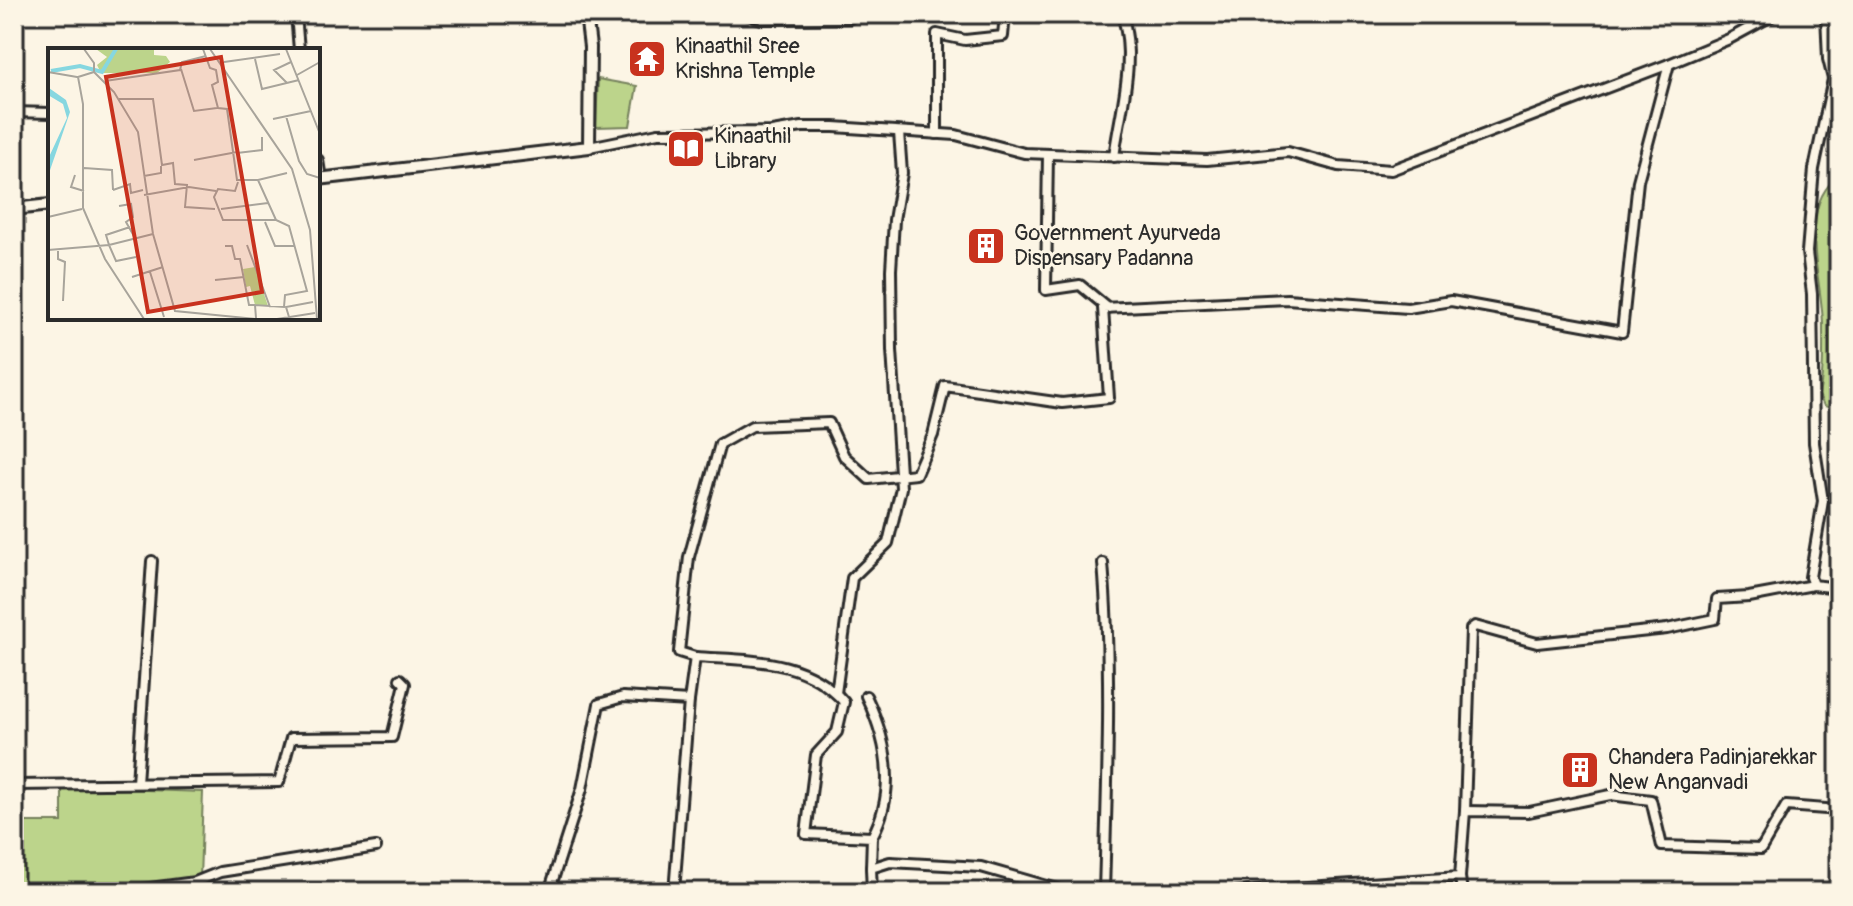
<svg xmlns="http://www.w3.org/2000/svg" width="1853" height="906" viewBox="0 0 1853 906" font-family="Pangolin,sans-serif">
<rect width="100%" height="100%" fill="#fcf5e5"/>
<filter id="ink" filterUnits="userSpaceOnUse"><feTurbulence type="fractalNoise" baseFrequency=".0125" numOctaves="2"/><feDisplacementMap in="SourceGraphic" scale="16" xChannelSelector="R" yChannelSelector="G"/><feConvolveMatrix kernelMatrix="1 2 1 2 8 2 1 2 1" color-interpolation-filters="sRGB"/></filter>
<g filter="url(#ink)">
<!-- green -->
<g fill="#bcd48b" stroke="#74805b" stroke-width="2">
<polygon points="598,79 637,86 630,126 596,127"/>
<path d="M1839,176V410L1824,406L1819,395C1824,372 1823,349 1823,326C1823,282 1795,206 1839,176Z"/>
<polygon points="62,787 203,792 200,879 80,892 14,892 14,822 62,822"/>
</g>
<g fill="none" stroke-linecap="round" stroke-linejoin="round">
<!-- minor casing -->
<g stroke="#2b2b2b" stroke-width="14">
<g id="minor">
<polyline points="296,14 299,50"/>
<polyline points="746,14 762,19 850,18 854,14"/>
<polyline points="1826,14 1828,59 1833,79 1814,169 1807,252 1812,294 1814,443 1823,501 1810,577 1813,585 1839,588"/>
<polyline points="14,112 50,113"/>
<polyline points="937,134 937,34 965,40 1003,36 1005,14"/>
<polyline points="589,147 658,133 772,132 802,127 834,127 956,135 1024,153 1207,160 1288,152 1338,166 1391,170 1669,64 1729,39 1775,14"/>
<polyline points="1048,154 1046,290 1080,285 1108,308"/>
<path d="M1114,157C1120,110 1137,61 1122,14"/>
<polyline points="318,160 321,179"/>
<path d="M1103,563C1112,672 1107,782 1104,892"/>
<polyline points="695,657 679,652 689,557 720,444 752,426 829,423 844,456 869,479 916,474 933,435 945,386 1062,403 1109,398 1103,308 1287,299 1408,308 1451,301 1622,332 1638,181 1669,64"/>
<polyline points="836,693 852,578 888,543 901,488 892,350 891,270 894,220 902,173 899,132"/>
<path d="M866,696C888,742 897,791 872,837"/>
<polyline points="137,783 152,561"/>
<polyline points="14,785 279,782 291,738 392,737 405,684 400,679"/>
<polyline points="1465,811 1471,629 1475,626 1537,643 1667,629 1715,619 1717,599 1749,597 1813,585"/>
<polyline points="1460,877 1462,892"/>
<polyline points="102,892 117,892"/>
<polyline points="120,892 195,882 220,872 376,847"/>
<path d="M549,892L582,789L599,704L623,697L689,701L695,657C749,661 805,657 844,702L837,732L816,755L806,834L872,837L871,868"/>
<polyline points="674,892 689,701"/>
<polyline points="872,892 871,868 890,862 981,867 1068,892"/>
<polyline points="1232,892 1460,877 1465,811 1529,812 1610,795 1651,800 1662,846 1761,849 1786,806 1839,810"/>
</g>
</g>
<!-- major casing -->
<g stroke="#2b2b2b" stroke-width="16">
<g id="major">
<polyline points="318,179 589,147 590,47 586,14"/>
<polyline points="14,209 50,205"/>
</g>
</g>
<!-- minor -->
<use href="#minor" stroke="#fcf5e5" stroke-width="8"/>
<!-- major -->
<use href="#major" stroke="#fcf5e5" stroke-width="10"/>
<!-- rail -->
<polyline stroke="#2b2b2b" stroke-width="2" points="1816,892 1839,881"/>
</g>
</g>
<!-- icons -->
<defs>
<g id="temple-square" transform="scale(2)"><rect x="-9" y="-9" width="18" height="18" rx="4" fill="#c8321e" stroke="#fcf5e5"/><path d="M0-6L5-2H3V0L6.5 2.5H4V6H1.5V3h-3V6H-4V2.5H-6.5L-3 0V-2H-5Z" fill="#fff"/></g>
<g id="library-square" transform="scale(2)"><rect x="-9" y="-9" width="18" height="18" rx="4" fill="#c8321e" stroke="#fcf5e5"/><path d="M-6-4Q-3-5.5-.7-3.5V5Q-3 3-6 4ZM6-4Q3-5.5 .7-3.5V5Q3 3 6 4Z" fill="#fff"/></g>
<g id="building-square" transform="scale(2)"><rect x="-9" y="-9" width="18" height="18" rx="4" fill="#c8321e" stroke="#fcf5e5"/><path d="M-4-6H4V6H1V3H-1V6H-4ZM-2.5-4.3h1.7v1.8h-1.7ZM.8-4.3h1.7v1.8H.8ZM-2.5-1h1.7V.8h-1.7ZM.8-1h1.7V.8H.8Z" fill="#fff"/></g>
</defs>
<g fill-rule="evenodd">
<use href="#temple-square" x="647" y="59"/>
<use href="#library-square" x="686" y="149"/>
<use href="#building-square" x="986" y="246"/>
<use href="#building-square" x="1580" y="770"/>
</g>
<g text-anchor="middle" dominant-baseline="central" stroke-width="6" stroke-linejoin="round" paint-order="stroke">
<!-- poi labels -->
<g font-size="22" fill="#2b2b2b" stroke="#fcf5e5" text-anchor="start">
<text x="675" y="46">Kinaathil Sree<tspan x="675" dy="25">Krishna Temple</tspan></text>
<text x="714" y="136">Kinaathil<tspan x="714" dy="25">Library</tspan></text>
<text x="1014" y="233">Government Ayurveda<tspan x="1014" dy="25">Dispensary Padanna</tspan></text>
<text x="1608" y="757">Chandera Padinjarekkar<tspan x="1608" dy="25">New Anganvadi</tspan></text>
</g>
</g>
<!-- overview -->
<g transform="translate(48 48)">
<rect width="272" height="272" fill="#fcf5e5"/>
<path d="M48,1H106V7L118,8L122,14L109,25H53L49,17L59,9ZM207,219L220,258L207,257L202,238L198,239L195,221Z" fill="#bcd48b"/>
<path d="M1,40L18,52L22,64L0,128L1,109L19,70L15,56L0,47Z" fill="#86d7e0"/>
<path fill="none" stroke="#86d7e0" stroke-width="4" d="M3,23L32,18L54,24L68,1"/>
<path fill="none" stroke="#a8a49b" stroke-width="2" d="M36,1L46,15V24L66,44L90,84L105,186M155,1L162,20L168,22L170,34L164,37L170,60L179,61L189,132H210L228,172L241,178L259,243L237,247L236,259L207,257L208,270M162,1L244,121L262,182L269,271M238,1L272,86M207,11L214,41L251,32M176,14L232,6M133,21L146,63L169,60M0,24L29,29M46,24L30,29L35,56V160L57,211L96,271M249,27L272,14M57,33L132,22L134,14L158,8M239,35L226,22L243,14M71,51H105L114,117L125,115L127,136L139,137L137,159L167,161M238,68L251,113L259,126L272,130M225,71L263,63M189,105L214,102V89M146,112L189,104M36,120L64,122L65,142M27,127L23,139L36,143M96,128L113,125V118M210,132L239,125M190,134L187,143L170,141L166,149L175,172H228M65,142L82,136L83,145L95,142M96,147L141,139L168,143M71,158L83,156L85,169L78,174L87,190M173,161L220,155M0,169L34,161M217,174L227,198H247M61,197L68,213L88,209M61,197L58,187L82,179M199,197L222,259M177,198H184L187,211H192L201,257H207M10,201V211L17,214L15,253M0,202L61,197L105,186L127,263L208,271M102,224L116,269M84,229L115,219M167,232L196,229M241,269L238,259L265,254M229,271L267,265"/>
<path fill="#c8321e" fill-opacity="0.15" stroke="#c8321e" stroke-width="4" d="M173,9L214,244L100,264L58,29Z"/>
<rect width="272" height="272" fill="none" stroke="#2b2b2b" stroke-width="4"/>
</g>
<!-- margin -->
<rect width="1853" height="906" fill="none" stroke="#fcf5e5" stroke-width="48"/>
<rect x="24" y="24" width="1805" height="858" fill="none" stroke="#2b2b2b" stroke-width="3" filter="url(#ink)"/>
</svg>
